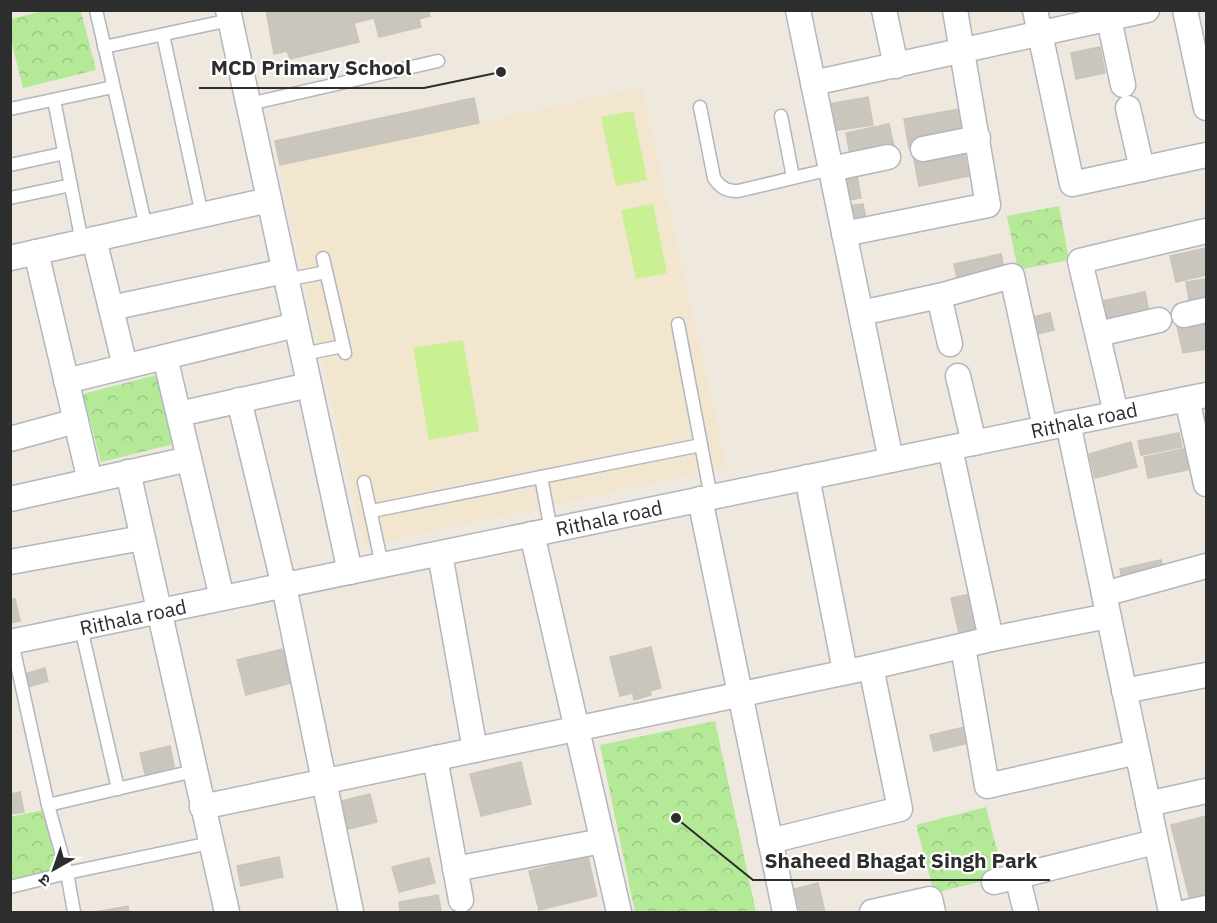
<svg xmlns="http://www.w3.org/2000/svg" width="1217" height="923" viewBox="0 0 1217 923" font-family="'IBM Plex Sans','Noto Sans Devanagari',sans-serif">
<defs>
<pattern id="park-crowns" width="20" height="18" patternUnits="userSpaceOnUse" patternTransform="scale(1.5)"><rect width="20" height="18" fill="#b4e998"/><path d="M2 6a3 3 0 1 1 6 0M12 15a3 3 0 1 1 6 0" fill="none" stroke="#9bc883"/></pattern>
</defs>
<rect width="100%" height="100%" fill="#efe8df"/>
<!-- education -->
<polygon fill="#f2e6ce" points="642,87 727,467 364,546 279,167"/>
<!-- park -->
<g fill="url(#park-crowns)">
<polygon points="42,11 81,11 96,70 23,88 11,40 11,19"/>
<polygon points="1059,206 1069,260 1018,270 1007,216"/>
<polygon points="156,375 174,444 101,462 83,394"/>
<polygon points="715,721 756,912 635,912 600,745"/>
<polygon points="986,807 1004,876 934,893 916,825"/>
<polygon points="43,810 58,872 11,883 10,817"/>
</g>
<!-- pitch -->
<g fill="#c9f193">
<polygon points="633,111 647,180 616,186 601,117"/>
<polygon points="653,204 667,273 636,279 621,210"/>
<polygon points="463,340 479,431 429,440 413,348"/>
</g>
<!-- building -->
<g fill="#cbc6bd" stroke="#cbc5b8" stroke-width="1.5">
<polygon points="266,10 428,10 430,16 419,19 421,27 379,37 374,18 354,23 359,42 290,59 287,51 274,54"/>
<polygon points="1100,47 1105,73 1076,79 1071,53"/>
<polygon points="868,97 873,125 832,131 828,104"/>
<polygon points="474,98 479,123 280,165 275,141"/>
<polygon points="959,109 965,137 909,148 904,119"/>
<polygon points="889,124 895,151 851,160 846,133"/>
<polygon points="963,149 969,176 919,186 914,159"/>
<polygon points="856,170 861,198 844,201 839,173"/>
<polygon points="863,204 868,228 853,231 848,206"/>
<polygon points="1206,248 1206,275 1176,282 1170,256"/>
<polygon points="1001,254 1006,277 959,287 954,264"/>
<polygon points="1206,279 1206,303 1190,306 1186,282"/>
<polygon points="1145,292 1150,317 1102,327 1097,302"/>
<polygon points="1050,313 1054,330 1029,336 1024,319"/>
<polygon points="1206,319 1206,349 1183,353 1177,326"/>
<polygon points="1179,433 1182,447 1141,455 1138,441"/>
<polygon points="1131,442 1137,467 1095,478 1089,454"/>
<polygon points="1188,448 1192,469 1148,478 1144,457"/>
<polygon points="1161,560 1165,576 1123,586 1120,569"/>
<polygon points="971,594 980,633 960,637 951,598"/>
<polygon points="15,599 20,621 10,623 10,600"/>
<polygon points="651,647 661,688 650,691 651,695 634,700 633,693 620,696 610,657"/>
<polygon points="283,649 291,683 246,695 237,660"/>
<polygon points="45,668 48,681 25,688 21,675"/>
<polygon points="965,727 969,743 934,751 930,735"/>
<polygon points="170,746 175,771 146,778 140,753"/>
<polygon points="521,762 531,804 481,816 470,774"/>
<polygon points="20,792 24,812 10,814 10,794"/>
<polygon points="370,794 377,822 340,831 333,803"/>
<polygon points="1206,816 1206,900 1191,904 1171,825"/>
<polygon points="279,857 283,877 241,886 237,866"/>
<polygon points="588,857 597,896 539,910 529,871"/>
<polygon points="429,858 435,883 399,892 392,867"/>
<polygon points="818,883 825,912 800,912 794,889"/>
<polygon points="438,895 441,910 426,912 400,912 399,902"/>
<polygon points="128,906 129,912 95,912"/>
</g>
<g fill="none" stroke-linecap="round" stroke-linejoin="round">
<!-- lane casing -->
<g stroke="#b3b5c1" stroke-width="15">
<g id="lane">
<polyline points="96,10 146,227"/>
<polyline points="163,35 202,215"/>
<polyline points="104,47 230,20"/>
<polyline points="54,100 82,242"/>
<polyline points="249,104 438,61"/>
<path d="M700,107L714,178C721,188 726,191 738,191L831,169"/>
<polyline points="10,109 113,87"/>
<polyline points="781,116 793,177"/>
<polyline points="10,165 65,153"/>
<polyline points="10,198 71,185"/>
<polyline points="323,258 345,353"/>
<polyline points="286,280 326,272"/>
<polyline points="678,324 711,497"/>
<polyline points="303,354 343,346"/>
<polyline points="541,477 551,530"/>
<polyline points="364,482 382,565"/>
<polyline points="372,511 701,445"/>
<polyline points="81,628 118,789"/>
<polyline points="12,642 48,805 194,771"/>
<polyline points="10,887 67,873 48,805"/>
<polyline points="74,912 67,873 210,843"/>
</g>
</g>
<!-- street casing -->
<g stroke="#b3b5c1" stroke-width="27">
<g id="street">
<polyline points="228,10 350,572"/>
<polyline points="798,10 891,460"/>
<polyline points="884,10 896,66"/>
<polyline points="1035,10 1072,184 1206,155"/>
<polyline points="1185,10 1206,108"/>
<polyline points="1109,19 1123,85"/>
<polyline points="813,83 1147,10"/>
<polyline points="1128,108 1142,169"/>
<polyline points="923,149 978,138"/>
<polyline points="831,169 888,157"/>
<polyline points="844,234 988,205 955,10"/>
<polyline points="94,239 125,366"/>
<polyline points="36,252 90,481"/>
<polyline points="10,258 269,200"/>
<polyline points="939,296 950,344"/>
<polyline points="111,308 284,271"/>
<polyline points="861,313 939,296 1012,276 1045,428"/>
<polyline points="1184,315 1206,310"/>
<polyline points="1098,334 1159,320"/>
<polyline points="165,357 222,598"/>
<polyline points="958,376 974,443"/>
<polyline points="66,381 296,325"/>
<polyline points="1187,399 1206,484"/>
<polyline points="239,400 284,586 351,912"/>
<polyline points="1116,413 1080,261 1206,231"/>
<polyline points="179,414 309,385"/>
<polyline points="1068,423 1171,912"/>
<polyline points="10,439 76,421"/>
<polyline points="950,448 991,639"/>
<polyline points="128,472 227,912"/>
<polyline points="807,477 845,671"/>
<polyline points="10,499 189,459"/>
<polyline points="700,499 785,912"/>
<polyline points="532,534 619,912"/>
<polyline points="440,554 475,750"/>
<polyline points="10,562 142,538"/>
<polyline points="1104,594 1206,566"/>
<polyline points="10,642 1206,395"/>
<polyline points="963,647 987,786 1137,752"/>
<polyline points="1124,691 1206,675"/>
<polyline points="435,758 461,900"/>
<polyline points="1148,804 1206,791"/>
<polyline points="202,807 871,667 991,639 1108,616"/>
<polyline points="770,841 900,809 871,667"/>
<polyline points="455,869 602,841"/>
<polyline points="1017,876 1026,912"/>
<polyline points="994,882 1155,842"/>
<polyline points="872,912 930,899 933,912"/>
<polyline points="1187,912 1206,908"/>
</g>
</g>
<!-- lane -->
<use href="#lane" stroke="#fff" stroke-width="12"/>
<!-- street -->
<use href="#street" stroke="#fff" stroke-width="24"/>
</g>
<g text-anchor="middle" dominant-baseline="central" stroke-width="4.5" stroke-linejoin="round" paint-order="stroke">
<!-- street labels -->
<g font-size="20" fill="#2d2d2d" stroke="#fff">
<text transform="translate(1084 420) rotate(-12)">Rithala road</text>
<text transform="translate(609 518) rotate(-12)">Rithala road</text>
<text transform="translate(133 617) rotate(-12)">Rithala road</text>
</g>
</g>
<!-- callouts -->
<path fill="none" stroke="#2d2d2d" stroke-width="2" d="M501 72L424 88H199M676 818L753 880H1050"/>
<g fill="#2d2d2d" stroke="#fff" stroke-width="2">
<circle cx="501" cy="72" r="6"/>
<circle cx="676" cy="818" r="6"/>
</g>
<g font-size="21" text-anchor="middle" font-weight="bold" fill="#2d2d2d" stroke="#fff" stroke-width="4.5" stroke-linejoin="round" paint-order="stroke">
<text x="311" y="75">MCD Primary School</text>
<text x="901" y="868">Shaheed Bhagat Singh Park</text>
</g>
<!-- border -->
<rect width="1217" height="923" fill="none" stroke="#2d2d2d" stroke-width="24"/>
<!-- north arrow -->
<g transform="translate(54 869) rotate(220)" stroke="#ffffff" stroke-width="4.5" paint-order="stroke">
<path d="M0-4.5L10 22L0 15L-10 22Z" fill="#2d2d2d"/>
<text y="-9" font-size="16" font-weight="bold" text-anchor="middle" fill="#2d2d2d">उ</text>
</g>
</svg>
